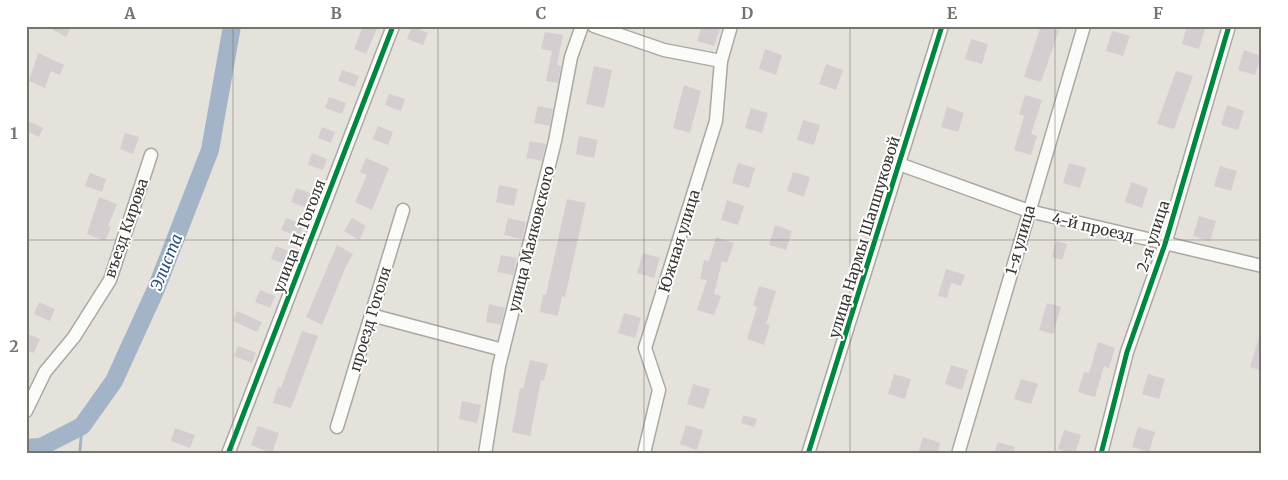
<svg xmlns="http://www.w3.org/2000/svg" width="1288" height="480" viewBox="0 0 1288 480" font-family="Merriweather,serif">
<rect width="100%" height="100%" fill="#e4e2da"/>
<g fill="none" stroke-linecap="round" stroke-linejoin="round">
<!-- stream -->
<polyline stroke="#a3b4c8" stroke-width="3" points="80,450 82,426"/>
<!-- river -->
<polyline stroke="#a3b4c8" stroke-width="18" points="26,448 41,447 82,426 114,381 156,289 210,150 232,26"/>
</g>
<!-- building -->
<g fill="#d4ced1">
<polygon points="46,26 71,26 66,37"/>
<polygon points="363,26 378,26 366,54 354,49"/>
<polygon points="412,26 428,33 423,45 407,39"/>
<polygon points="702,26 721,26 714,46 697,41"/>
<polygon points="1041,26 1059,30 1041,82 1024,77"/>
<polygon points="1187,26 1205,29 1199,49 1182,44"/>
<polygon points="1112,31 1130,36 1123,56 1106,51"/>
<polygon points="545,32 563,35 557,65 561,66 558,83 546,81 552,51 541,49"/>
<polygon points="971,39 988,44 982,64 965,59"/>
<polygon points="765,49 782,55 776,75 759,69"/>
<polygon points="1244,50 1261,56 1255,75 1238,70"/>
<polygon points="38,53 64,65 60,75 51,71 45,88 29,81"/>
<polygon points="826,64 843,70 836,90 819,84"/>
<polygon points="594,66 612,70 604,108 586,104"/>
<polygon points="342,70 359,76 355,87 338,81"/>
<polygon points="1176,71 1193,76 1174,129 1157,124"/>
<polygon points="684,85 701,91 690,133 673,128"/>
<polygon points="389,94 405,99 401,111 385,105"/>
<polygon points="1025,95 1042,100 1031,134 1037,136 1031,155 1014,150 1024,116 1019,114"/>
<polygon points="329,97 346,103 342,114 325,108"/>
<polygon points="1227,105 1244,111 1238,130 1221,125"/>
<polygon points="538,106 553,109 550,126 534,123"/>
<polygon points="947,107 964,113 958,132 941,127"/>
<polygon points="751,108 768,113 762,133 745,128"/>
<polygon points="26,120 43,128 39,137 26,131"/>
<polygon points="803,120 820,125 814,145 797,140"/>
<polygon points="378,126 393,132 388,145 373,139"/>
<polygon points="322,127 335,132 331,143 318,138"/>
<polygon points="125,133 139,137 133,154 120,149"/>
<polygon points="579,136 598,140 594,158 576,154"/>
<polygon points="530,141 546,144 542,161 526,158"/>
<polygon points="312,153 327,159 323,170 308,165"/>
<polygon points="366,158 389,168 372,210 355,202 367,175 360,172"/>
<polygon points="738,163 755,168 749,188 732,183"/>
<polygon points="1069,163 1086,168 1080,188 1063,183"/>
<polygon points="1220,166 1237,171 1231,191 1214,186"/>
<polygon points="793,172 810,177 804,197 787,191"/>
<polygon points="90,173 106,179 102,192 85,186"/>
<polygon points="1131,182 1148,188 1142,208 1125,202"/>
<polygon points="499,185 518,189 514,206 496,202"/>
<polygon points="296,188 313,194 308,208 291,202"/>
<polygon points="99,197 117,204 108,226 111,227 105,241 87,234"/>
<polygon points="567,199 586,203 565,297 562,296 558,316 540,312 543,294 546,295"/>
<polygon points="727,200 744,206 738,225 721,220"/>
<polygon points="1199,216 1216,221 1210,241 1193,236"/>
<polygon points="286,218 304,225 299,237 281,230"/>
<polygon points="352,218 366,226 359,240 344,231"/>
<polygon points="508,218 526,222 522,239 504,235"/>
<polygon points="775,225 792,231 786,250 769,245"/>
<polygon points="716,237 734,243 727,263 722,261 714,294 721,296 714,315 697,310 707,280 700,279 704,260 709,261"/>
<polygon points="1056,241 1067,244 1062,260 1052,257"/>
<polygon points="337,245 353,254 346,266 322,325 306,317"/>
<polygon points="276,246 293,253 288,265 271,259"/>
<polygon points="643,253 660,258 654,278 637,273"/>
<polygon points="501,255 517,258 513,275 497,272"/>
<polygon points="946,269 965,275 961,286 951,283 947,298 938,296"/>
<polygon points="759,286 776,291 766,324 770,325 764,345 747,339 757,307 753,306"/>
<polygon points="260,290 275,296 270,308 255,302"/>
<polygon points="39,302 55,309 50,321 34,314"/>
<polygon points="1047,303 1061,307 1053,334 1039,330"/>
<polygon points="489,304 505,308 501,325 486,322"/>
<polygon points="237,311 262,322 257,332 233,321"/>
<polygon points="624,313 641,318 635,338 618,333"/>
<polygon points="302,331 318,336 291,408 273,403 278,387 281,388"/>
<polygon points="26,333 40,339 34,353 26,350"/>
<polygon points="1260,334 1262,334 1262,371 1250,367"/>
<polygon points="1098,342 1115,348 1109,368 1104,366 1095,397 1078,392 1084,372 1089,373"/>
<polygon points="238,346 256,353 252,363 234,356"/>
<polygon points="530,360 548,364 544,381 541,380 530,436 512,432 520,388 523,389"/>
<polygon points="951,365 968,370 962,390 945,384"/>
<polygon points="894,374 911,379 905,399 888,394"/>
<polygon points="1148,374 1165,379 1159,399 1142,394"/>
<polygon points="1021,379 1038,384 1031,404 1014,399"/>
<polygon points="693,384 710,389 704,409 687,404"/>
<polygon points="462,401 481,405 477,423 459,419"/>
<polygon points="743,415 757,419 754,427 741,423"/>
<polygon points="686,425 703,430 697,450 680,444"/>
<polygon points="258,426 279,433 272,453 251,445"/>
<polygon points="1138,427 1155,432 1149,452 1132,447"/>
<polygon points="175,428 195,435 190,448 171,441"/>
<polygon points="1064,430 1081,435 1075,454 1058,449"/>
<polygon points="923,437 940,443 937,454 918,454"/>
<polygon points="998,442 1015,447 1013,454 994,454"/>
</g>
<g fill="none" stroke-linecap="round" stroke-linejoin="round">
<!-- minor casing -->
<g stroke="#aaa8a2" stroke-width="15">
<g id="minor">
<polyline points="594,26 664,50 721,61"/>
<polyline points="899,164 1029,211 1262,266"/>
<polyline points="371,315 503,350"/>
<polyline points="26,411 45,372 74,337 110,280 151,155"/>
<polyline points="337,427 403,210"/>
<polyline points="644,453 659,390 645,348 716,121 721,61 731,26"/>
<polyline points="228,454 393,26"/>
<polyline points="485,454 499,366 555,141 571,57 582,26"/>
<polyline points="808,454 942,26"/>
<polyline points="958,454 1084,26"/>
<polyline points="1101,454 1127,352 1165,244 1229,26"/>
</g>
</g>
<!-- minor -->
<use href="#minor" stroke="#fbfbf9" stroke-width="12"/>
<!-- cycleway casing -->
<g stroke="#fff" stroke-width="8">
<g id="cycleway">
<polyline points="228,454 393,26"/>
<polyline points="808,454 942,26"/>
<polyline points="1101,454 1127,352 1165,244 1229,26"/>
</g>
</g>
<!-- cycleway -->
<use href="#cycleway" stroke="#00873e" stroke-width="5"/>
</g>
<!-- grid -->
<path fill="none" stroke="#75736c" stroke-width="1" stroke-opacity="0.55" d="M233,26V454M438,26V454M644,26V454M850,26V454M1055,26V454M26,240H1262"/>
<g text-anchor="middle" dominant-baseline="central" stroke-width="4" stroke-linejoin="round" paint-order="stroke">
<!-- street labels -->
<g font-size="15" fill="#393731" stroke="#fff">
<text transform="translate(1093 227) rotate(13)">4-й проезд</text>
<text transform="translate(126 228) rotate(-71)">въезд Кирова</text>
<text transform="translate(299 236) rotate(-69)">улица Н. Гоголя</text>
<text transform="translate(1153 236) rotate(-72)">2-я улица</text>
<text transform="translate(864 237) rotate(-73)">улица Нармы Шапшуковой</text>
<text transform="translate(531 239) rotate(-76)">улица Маяковского</text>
<text transform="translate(1020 240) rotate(-74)">1-я улица</text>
<text transform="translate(679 241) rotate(-73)">Южная улица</text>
<text transform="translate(370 319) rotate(-73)">проезд Гоголя</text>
</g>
<!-- water labels -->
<g font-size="16" font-style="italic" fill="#2c507d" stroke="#fff">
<text transform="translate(166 262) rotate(-68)">Элиста</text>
</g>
</g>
<!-- border -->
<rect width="1288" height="480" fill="none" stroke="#ffffff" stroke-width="55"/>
<rect x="28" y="28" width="1232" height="424" fill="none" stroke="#75736c" stroke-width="2"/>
<g font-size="16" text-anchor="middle" font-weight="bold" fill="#75736c">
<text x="130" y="19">A</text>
<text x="336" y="19">B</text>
<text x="541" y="19">C</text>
<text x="747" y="19">D</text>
<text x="952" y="19">E</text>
<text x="1158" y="19">F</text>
<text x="14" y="139">1</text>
<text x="14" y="352">2</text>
</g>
</svg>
